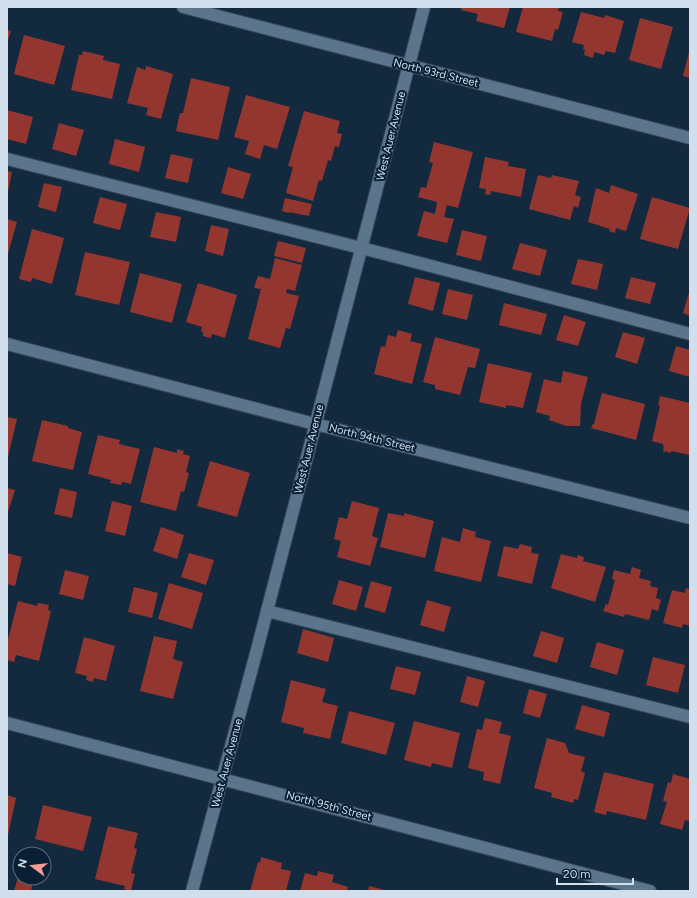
<svg xmlns="http://www.w3.org/2000/svg" width="697" height="898" viewBox="0 0 697 898" font-family="Figtree,sans-serif">
<rect width="100%" height="100%" fill="#132a3e"/>
<!-- building -->
<g fill="#943630">
<polygon points="462,7 510,7 504,28 476,21 478,14 461,10"/>
<polygon points="523,7 559,7 558,11 563,12 558,30 555,29 552,41 516,32"/>
<polygon points="581,12 604,18 605,15 624,21 615,53 606,51 604,55 594,52 593,58 584,55 585,50 583,49 584,45 572,42"/>
<polygon points="640,18 673,27 661,69 629,60"/>
<polygon points="7,30 11,31 7,43"/>
<polygon points="24,35 65,46 54,85 14,74"/>
<polygon points="83,51 104,56 103,60 120,64 112,99 71,90 79,55 82,55"/>
<polygon points="689,52 690,52 690,78 683,76"/>
<polygon points="146,66 173,74 161,119 146,115 148,108 127,103 137,67 145,70"/>
<polygon points="191,78 230,87 218,140 176,131 180,113 183,113"/>
<polygon points="246,95 290,107 277,149 264,145 260,159 245,154 249,141 234,137"/>
<polygon points="7,110 33,117 26,144 7,139"/>
<polygon points="304,111 340,121 337,133 342,134 339,147 335,146 331,161 328,160 322,181 319,180 313,201 286,193 293,167 288,166"/>
<polygon points="59,123 84,130 76,156 52,149"/>
<polygon points="115,139 145,147 139,172 109,164"/>
<polygon points="434,142 473,152 458,208 447,205 444,217 454,219 447,243 417,236 424,211 435,214 437,202 418,197 421,187 426,188 433,163 429,162"/>
<polygon points="171,154 193,159 188,183 165,178"/>
<polygon points="485,157 509,162 508,166 526,169 521,197 491,191 490,195 485,194 486,189 479,188"/>
<polygon points="228,167 251,174 243,199 221,193"/>
<polygon points="7,171 12,172 8,192 7,192"/>
<polygon points="538,175 551,178 552,175 579,181 575,195 581,197 578,208 574,206 570,220 529,209"/>
<polygon points="44,183 62,187 56,212 38,207"/>
<polygon points="611,185 638,194 626,231 616,228 615,233 609,231 610,229 588,222 596,188 609,193"/>
<polygon points="100,197 127,204 120,230 93,223"/>
<polygon points="652,197 690,208 678,249 640,239"/>
<polygon points="285,198 312,204 309,216 289,212 289,213 282,211"/>
<polygon points="156,212 181,217 176,242 150,237"/>
<polygon points="7,219 17,222 7,257"/>
<polygon points="211,225 229,229 223,256 205,251"/>
<polygon points="32,229 64,238 52,284 32,278 31,282 19,279"/>
<polygon points="462,230 487,236 481,261 456,255"/>
<polygon points="278,241 306,248 302,263 274,256"/>
<polygon points="520,243 547,250 540,276 512,269"/>
<polygon points="85,252 130,262 119,305 75,295"/>
<polygon points="275,258 302,265 295,291 287,289 286,293 299,296 290,329 286,328 280,348 248,339 261,289 254,288 258,276 270,279"/>
<polygon points="578,259 603,264 597,290 571,284"/>
<polygon points="140,273 182,284 172,323 130,312"/>
<polygon points="415,277 440,283 433,311 408,304"/>
<polygon points="631,277 656,283 650,304 625,298"/>
<polygon points="198,283 237,295 225,338 212,334 211,338 203,336 203,332 201,332 202,327 186,322"/>
<polygon points="448,289 473,295 467,320 442,314"/>
<polygon points="690,289 690,316 683,313"/>
<polygon points="504,303 547,314 541,335 499,325"/>
<polygon points="564,315 586,322 578,346 556,340"/>
<polygon points="398,330 412,334 410,341 422,344 412,384 374,374 381,346 385,347 388,335 396,337"/>
<polygon points="623,332 645,338 637,364 615,357"/>
<polygon points="435,337 480,349 475,368 468,367 460,395 435,389 435,385 423,382"/>
<polygon points="676,346 690,350 690,377 669,371"/>
<polygon points="488,363 532,373 523,408 506,405 506,408 479,402"/>
<polygon points="563,371 588,377 581,404 580,426 566,426 549,420 550,416 536,412 544,379 561,383"/>
<polygon points="602,393 645,404 636,440 591,428 593,424 594,424"/>
<polygon points="660,396 690,403 690,455 671,451 671,453 663,451 664,446 663,446 663,444 652,441 660,406 658,405"/>
<polygon points="7,417 17,419 8,457 7,457"/>
<polygon points="42,420 68,426 68,428 82,432 73,470 32,461"/>
<polygon points="98,435 120,440 119,444 140,449 131,484 122,482 121,485 110,483 111,480 88,474"/>
<polygon points="154,447 177,453 177,449 184,451 183,454 190,456 186,472 189,473 184,492 181,491 176,511 140,502"/>
<polygon points="210,461 250,473 237,517 197,506"/>
<polygon points="7,488 15,490 7,515"/>
<polygon points="60,488 77,492 72,518 54,514"/>
<polygon points="112,501 132,506 125,536 105,531"/>
<polygon points="352,501 379,508 372,536 378,538 370,566 337,557 341,541 334,539 339,517 347,519"/>
<polygon points="388,513 404,516 404,513 434,521 425,558 380,547"/>
<polygon points="161,527 184,535 177,559 153,551"/>
<polygon points="463,528 476,532 475,537 491,541 481,582 434,571 442,537 460,542"/>
<polygon points="520,544 532,547 531,553 539,554 532,584 497,576 504,546 518,549"/>
<polygon points="7,553 22,557 15,586 7,584"/>
<polygon points="189,553 214,560 206,585 181,577"/>
<polygon points="561,554 577,558 578,555 584,557 583,561 606,567 595,602 551,588"/>
<polygon points="632,567 641,570 639,578 651,581 650,586 658,588 656,598 661,600 658,611 652,609 649,620 625,614 624,617 603,611 606,604 608,605 615,580 612,579 614,570 630,574"/>
<polygon points="65,570 89,576 83,600 59,594"/>
<polygon points="339,580 363,587 356,611 332,604"/>
<polygon points="371,581 392,587 385,613 364,607"/>
<polygon points="169,583 203,593 192,629 158,619"/>
<polygon points="690,586 690,626 683,624 682,628 663,623 672,590 685,593 686,588 689,589"/>
<polygon points="134,587 158,593 152,618 128,612"/>
<polygon points="427,600 451,607 444,632 420,625"/>
<polygon points="18,601 37,606 38,603 49,605 48,610 51,611 39,661 16,655 14,662 7,660 7,643"/>
<polygon points="303,629 334,638 328,662 297,653"/>
<polygon points="541,631 564,638 557,663 533,656"/>
<polygon points="154,636 177,641 173,659 183,662 173,699 140,691"/>
<polygon points="84,637 115,646 106,681 94,678 93,682 86,680 87,676 75,673"/>
<polygon points="597,642 624,650 617,675 590,667"/>
<polygon points="653,657 685,665 678,693 646,685"/>
<polygon points="396,666 421,672 415,695 390,689"/>
<polygon points="467,676 485,681 478,707 460,702"/>
<polygon points="291,680 326,689 322,702 338,706 330,739 303,733 304,728 281,722"/>
<polygon points="529,689 547,694 540,718 523,713"/>
<polygon points="582,705 610,713 604,737 575,729"/>
<polygon points="349,711 395,723 386,755 341,743"/>
<polygon points="485,718 502,722 499,733 511,736 500,784 483,780 484,772 468,768 477,729 482,730"/>
<polygon points="414,721 460,733 452,768 432,763 431,767 404,760"/>
<polygon points="547,738 565,743 569,753 585,757 581,771 585,773 578,800 574,799 573,803 551,797 552,793 534,788"/>
<polygon points="604,772 654,784 646,820 607,811 606,815 594,812"/>
<polygon points="673,774 690,779 690,821 685,820 682,830 660,824 667,802 663,801 668,782 671,783"/>
<polygon points="7,795 16,798 8,835 7,835"/>
<polygon points="43,805 92,817 83,851 35,839"/>
<polygon points="108,826 138,833 134,848 137,849 131,873 135,874 131,891 124,889 125,886 95,879"/>
<polygon points="261,857 282,863 281,869 291,871 286,891 250,891 258,862 260,863"/>
<polygon points="318,871 334,875 332,882 348,887 347,891 300,891 305,873 317,876"/>
<polygon points="19,874 20,874 20,878 34,878 31,891 14,891"/>
<polygon points="369,886 384,890 384,891 368,891"/>
</g>
<g fill="none" stroke-linecap="round" stroke-linejoin="round">
<!-- minor casing -->
<g stroke="#364758" stroke-width="14">
<g id="minor">
<polyline points="183,7 690,138"/>
<polyline points="7,159 385,254 690,334"/>
<polyline points="7,344 315,424 690,518"/>
<polyline points="267,611 690,717"/>
<polyline points="7,723 650,891"/>
<path d="M192,891C272,597 349,302 424,7"/>
</g>
</g>
<!-- minor -->
<use href="#minor" stroke="#5b758d" stroke-width="12"/>
</g>
<g text-anchor="middle" dominant-baseline="central" stroke-width="4" stroke-linejoin="round" paint-order="stroke">
<!-- street labels -->
<g font-size="11" fill="#d1dfed" stroke="#092034">
<text transform="translate(436 73) rotate(14)">North 93rd Street</text>
<text transform="translate(391 136) rotate(-76)">West Auer Avenue</text>
<text transform="translate(372 438) rotate(14)">North 94th Street</text>
<text transform="translate(309 449) rotate(-76)">West Auer Avenue</text>
<text transform="translate(227 763) rotate(-75)">West Auer Avenue</text>
<text transform="translate(329 806) rotate(15)">North 95th Street</text>
</g>
</g>
<!-- border -->
<rect width="697" height="898" fill="none" stroke="#d1dfed" stroke-width="16"/>
<!-- north arrow -->
<g transform="translate(32 866) rotate(285)"><circle r="19" fill="#092034" stroke="#596c7e"/>
<path d="M0-3L7 15L0 10L-7 15Z" fill="#f59b97"/>
<text y="-6" font-size="11" font-weight="bold" text-anchor="middle" fill="#d1dfed">N</text>
</g>
<!-- scale -->
<path d="M557 878v6h76v-6" fill="none" stroke="#d1dfed" stroke-width="2"/>
<text x="563" y="878" font-size="12" fill="#d1dfed" stroke="#092034" stroke-width="3" paint-order="stroke">20 m</text>
</svg>
